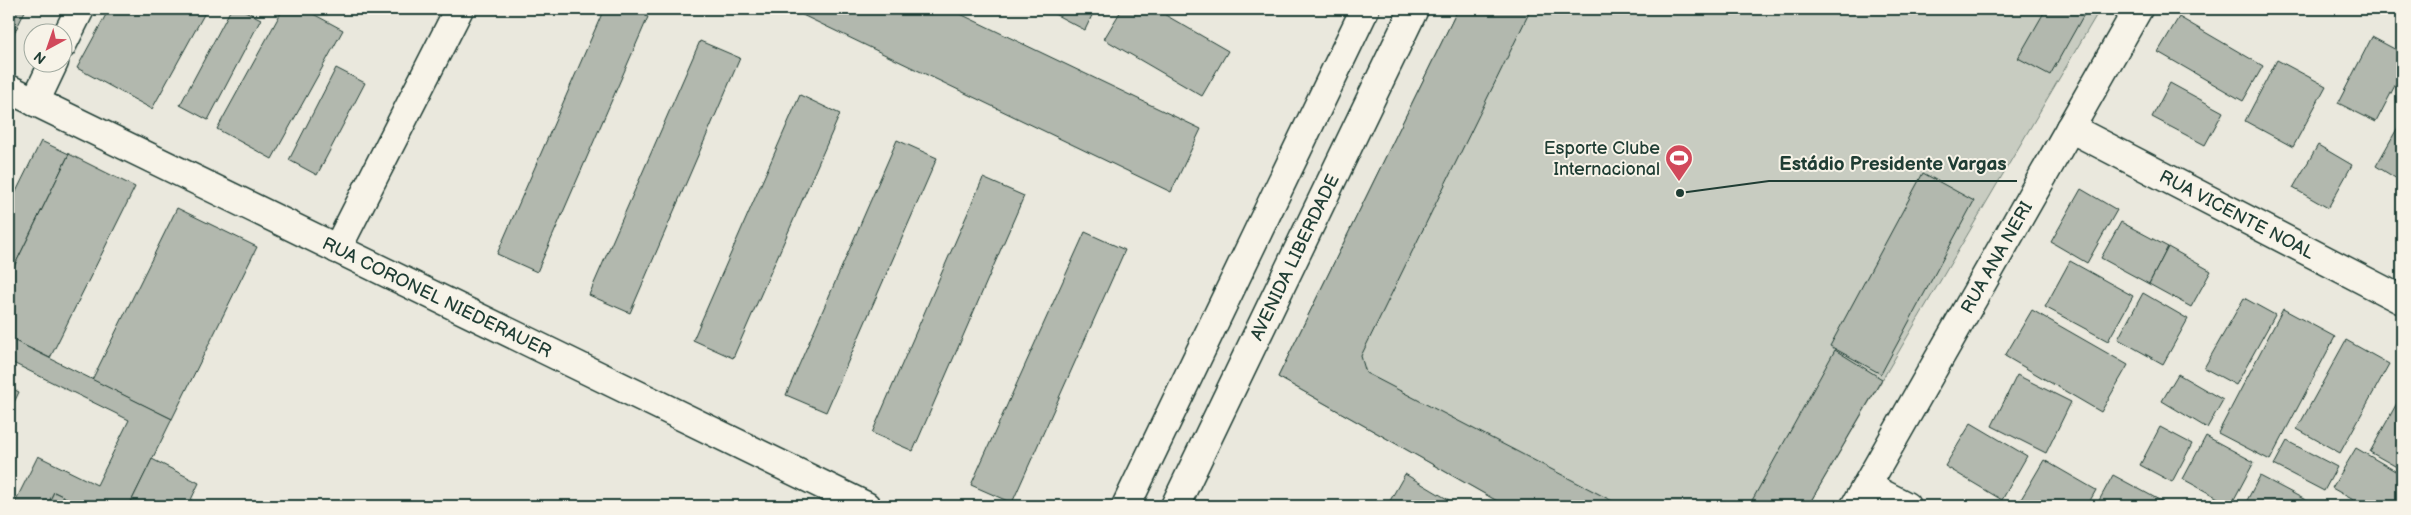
<svg xmlns="http://www.w3.org/2000/svg" width="2411" height="515" viewBox="0 0 2411 515" font-family="'Balsamiq Sans',sans-serif">
<rect width="100%" height="100%" fill="#eae8dd"/>
<filter id="ink" filterUnits="userSpaceOnUse"><feTurbulence type="fractalNoise" baseFrequency=".02" numOctaves="2"/><feDisplacementMap in="SourceGraphic" scale="10" xChannelSelector="R" yChannelSelector="G"/><feConvolveMatrix kernelMatrix="1 2 1 2 8 2 1 2 1" color-interpolation-filters="sRGB"/></filter>
<g filter="url(#ink)">
<!-- pitch -->
<polygon fill="#c8ccc1" stroke="#74847a" points="1458,9 2100,9 1808,506 1506,506 1278,377"/>
<!-- building -->
<g fill="#b2b8ae" stroke="#1f3d34">
<polygon points="9,9 26,9 10,42 9,41"/>
<polygon points="109,9 207,9 152,109 77,68"/>
<polygon points="231,9 241,9 261,19 208,120 180,105"/>
<polygon points="283,9 304,9 343,30 272,159 217,129"/>
<polygon points="604,9 629,9 648,17 537,272 497,254"/>
<polygon points="790,9 950,9 1201,129 1171,192"/>
<polygon points="1045,9 1095,9 1085,30"/>
<polygon points="1122,9 1155,9 1228,51 1202,96 1104,39"/>
<polygon points="1458,9 1531,9 1361,356 1366,373 1622,506 1506,506 1278,377"/>
<polygon points="2046,9 2087,9 2050,75 2018,58"/>
<polygon points="2179,17 2263,66 2243,101 2158,52"/>
<polygon points="2372,37 2402,53 2402,72 2376,122 2338,103"/>
<polygon points="700,41 740,58 630,313 589,295"/>
<polygon points="2277,60 2326,86 2293,147 2245,121"/>
<polygon points="336,68 365,83 317,175 289,160"/>
<polygon points="2170,83 2223,112 2205,145 2152,117"/>
<polygon points="800,95 840,114 733,358 693,340"/>
<polygon points="2402,120 2402,182 2376,166"/>
<polygon points="897,140 937,158 826,412 786,395"/>
<polygon points="41,141 69,154 9,277 9,206"/>
<polygon points="2318,145 2352,165 2328,208 2293,188"/>
<polygon points="69,154 135,187 50,358 9,338 9,277"/>
<polygon points="1923,173 1974,201 1881,374 1830,346"/>
<polygon points="983,178 1024,196 913,451 872,433"/>
<polygon points="2081,189 2117,210 2087,263 2051,242"/>
<polygon points="177,208 257,247 172,419 92,380"/>
<polygon points="2121,222 2168,247 2149,284 2101,258"/>
<polygon points="1085,232 1125,250 1012,503 971,485"/>
<polygon points="2168,247 2211,271 2191,307 2149,284"/>
<polygon points="2070,261 2133,296 2108,341 2045,307"/>
<polygon points="2143,293 2188,319 2163,364 2118,339"/>
<polygon points="2244,298 2275,315 2236,385 2204,368"/>
<polygon points="2283,309 2335,337 2270,460 2218,433"/>
<polygon points="2032,310 2128,365 2101,412 2005,356"/>
<polygon points="9,338 172,419 129,506 83,506 54,492 47,506 13,506 38,456 97,485 129,420 9,361"/>
<polygon points="2346,340 2389,364 2340,453 2297,429"/>
<polygon points="1835,350 1882,379 1808,506 1749,506"/>
<polygon points="2178,374 2223,400 2207,428 2162,401"/>
<polygon points="2017,375 2071,402 2046,453 1992,426"/>
<polygon points="9,387 19,392 9,413"/>
<polygon points="2402,394 2402,470 2370,452"/>
<polygon points="1971,423 2027,456 2002,500 1945,466"/>
<polygon points="2160,427 2192,444 2172,482 2140,465"/>
<polygon points="2206,436 2254,462 2231,505 2183,479"/>
<polygon points="2287,441 2337,467 2324,491 2274,465"/>
<polygon points="2356,448 2402,475 2402,490 2393,506 2364,506 2332,488"/>
<polygon points="152,459 199,483 188,506 129,506"/>
<polygon points="2044,460 2096,490 2087,506 2017,506"/>
<polygon points="1405,474 1459,506 1387,506"/>
<polygon points="2113,475 2163,502 2161,506 2096,506"/>
<polygon points="2260,476 2317,506 2244,506"/>
<polygon points="54,492 83,506 47,506"/>
</g>
<g fill="none" stroke-linecap="round" stroke-linejoin="round">
<!-- minor casing -->
<g stroke="#1f3d34" stroke-width="31">
<g id="minor">
<polyline points="62,45 80,9"/>
<polyline points="35,102 54,62"/>
<path id="s1" d="M2070,128L2402,300"/>
<polyline points="337,249 459,9"/>
<polyline points="1867,486 1906,506"/>
<path id="s2" d="M1855,506L2138,9"/>
</g>
</g>
<!-- tertiary casing -->
<g stroke="#1f3d34" stroke-width="31">
<g id="tertiary">
<path id="s3" d="M9,89L866,506"/>
<polyline points="1126,506 1365,9"/>
<path id="s4" d="M1175,506L1414,9"/>
</g>
</g>
<!-- minor -->
<use href="#minor" stroke="#f7f3e8" stroke-width="28"/>
<!-- tertiary -->
<use href="#tertiary" stroke="#f7f3e8" stroke-width="28"/>
</g>
</g>
<!-- icons -->
<defs>
<g id="stadium-pin" transform="scale(1.4375)"><path d="M0 17L-7.5 6A9.5 9.5 0 1 1 7.5 6Z" fill="#d1495b" stroke="#f7f3e8"/><path d="M0-5a6.5 5 0 1 0 0 10a6.5 5 0 1 0 0-10ZM-3.5-1.8h7v3.6h-7Z" fill="#fff"/></g>
</defs>
<g fill-rule="evenodd">
<use href="#stadium-pin" x="1679" y="158"/>
</g>
<g text-anchor="middle" dominant-baseline="central" stroke-width="4" stroke-linejoin="round" paint-order="stroke">
<!-- poi labels -->
<g font-size="18" fill="#1f3d34" stroke="#f7f3e8" text-anchor="end">
<text x="1660" y="148">Esporte Clube<tspan x="1660" dy="21">Internacional</tspan></text>
</g>
<!-- street labels -->
<g font-size="18" fill="#1f3d34" stroke="#f7f3e8">
<text stroke="none"><textPath href="#s1" startOffset="188">RUA VICENTE NOAL</textPath></text>
<text stroke="none"><textPath href="#s2" startOffset="286">RUA ANA NERI</textPath></text>
<text stroke="none"><textPath href="#s4" startOffset="276">AVENIDA LIBERDADE</textPath></text>
<text stroke="none"><textPath href="#s3" startOffset="476">RUA CORONEL NIEDERAUER</textPath></text>
</g>
</g>
<!-- callouts -->
<path fill="none" stroke="#1f3d34" stroke-width="2" d="M1680 193L1769 181H2017"/>
<circle fill="#1f3d34" stroke="#f7f3e8" stroke-width="2" cx="1680" cy="193" r="5"/>
<g font-size="19" text-anchor="middle" font-weight="bold" fill="#1f3d34" stroke="#f7f3e8" stroke-width="4" stroke-linejoin="round" paint-order="stroke">
<text x="1893" y="170">Estádio Presidente Vargas</text>
</g>
<!-- margin -->
<rect width="2411" height="515" fill="none" stroke="#f7f3e8" stroke-width="30"/>
<rect x="15" y="15" width="2381" height="485" fill="none" stroke="#1f3d34" stroke-width="2" filter="url(#ink)"/>
<!-- north arrow -->
<g transform="translate(48 48) rotate(220)"><circle r="24" fill="#f7f3e8" stroke="#a1aaa0"/>
<path d="M0-4L9 19L0 12L-9 19Z" fill="#d1495b"/>
<text y="-8" font-size="14" font-weight="bold" text-anchor="middle" fill="#1f3d34">N</text>
</g>
</svg>
